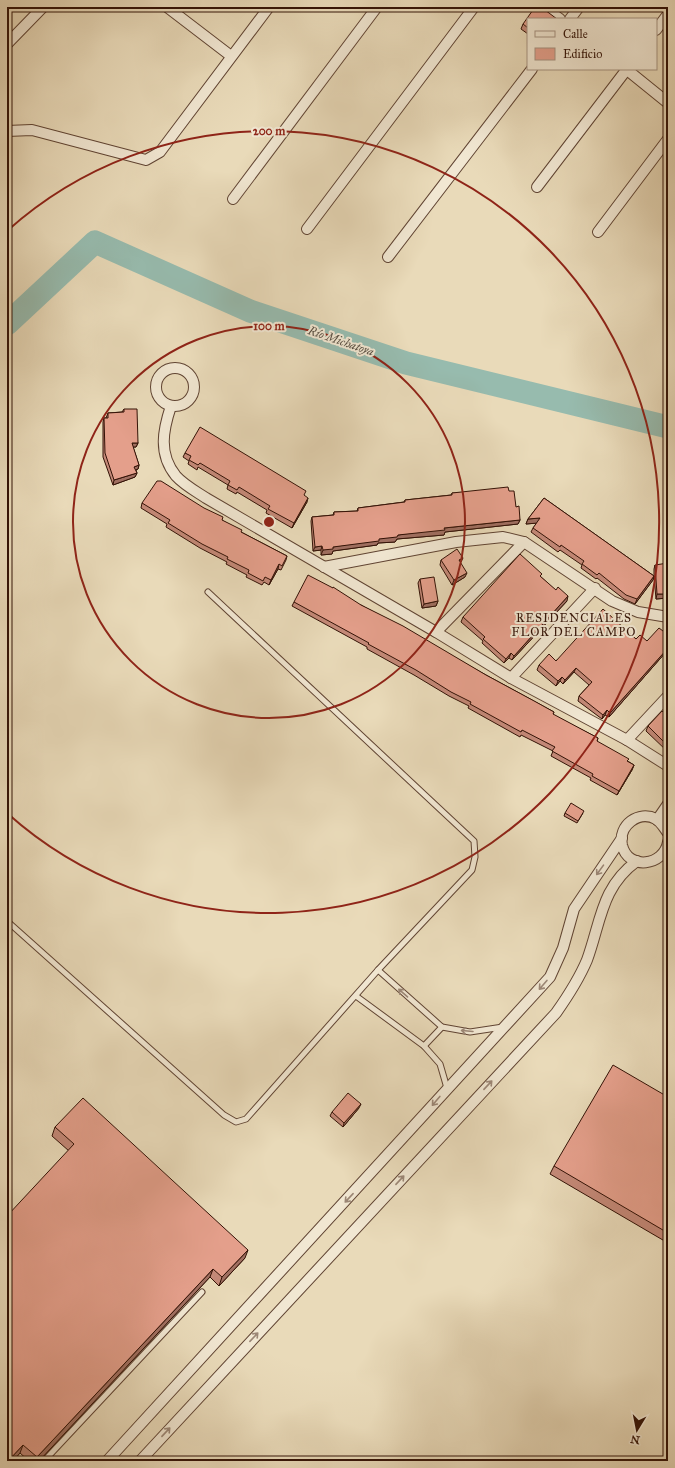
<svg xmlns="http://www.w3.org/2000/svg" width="675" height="1468" viewBox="0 0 675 1468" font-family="'IM FELL Great Primer',serif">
<rect width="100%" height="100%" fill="#e9dab9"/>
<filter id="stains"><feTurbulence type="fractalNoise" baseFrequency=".005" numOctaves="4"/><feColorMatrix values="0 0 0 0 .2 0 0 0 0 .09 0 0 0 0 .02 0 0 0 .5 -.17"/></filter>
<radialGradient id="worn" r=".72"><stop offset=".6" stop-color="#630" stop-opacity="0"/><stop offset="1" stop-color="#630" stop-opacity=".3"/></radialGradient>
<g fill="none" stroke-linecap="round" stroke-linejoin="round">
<!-- river -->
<polyline stroke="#97bbae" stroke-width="23" points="7,324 95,242 250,311 406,363 668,427"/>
<!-- lane casing -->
<g stroke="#604433" stroke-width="7">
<g id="lane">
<polyline points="7,921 224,1115 236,1122 246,1119 378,970 472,870 475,857 474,841 208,592"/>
<polyline points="378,970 442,1027 470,1032 503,1027"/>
<polyline points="356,996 424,1046 440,1064 447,1088"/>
<polyline points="424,1046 442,1027"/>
<polyline points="44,1461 202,1292"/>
</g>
</g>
<!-- street casing -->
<g stroke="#604433" stroke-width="12">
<g id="street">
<polyline points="167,7 231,56"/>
<polyline points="544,7 560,19"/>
<polyline points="570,19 579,7"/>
<polyline points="656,30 668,14"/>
<polyline points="7,44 43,7"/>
<polyline points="626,69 668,103"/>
<polyline points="7,131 32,130 146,160 160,152 269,7"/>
<polyline points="537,187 627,69"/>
<polyline points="233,199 377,7"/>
<polyline points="307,229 474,7"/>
<polyline points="598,232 668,139"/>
<polyline points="388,257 532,69"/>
<circle cx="175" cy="387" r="19"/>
<path d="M171,406C163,430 158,454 176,476C184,485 197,492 206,498L436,632L511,678L627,740L668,766"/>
<polyline points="324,567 456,542 503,537 524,542 612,601 638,612 668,617"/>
<polyline points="436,632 524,542"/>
<polyline points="511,678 595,588"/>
<polyline points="627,740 668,696"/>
<polyline points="657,820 668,804"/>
<path d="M668,833C664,828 662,823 656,819C639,810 618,825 622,845C628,871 664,866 668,842"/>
<polyline points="107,1461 550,977 563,948 574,909 622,838"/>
<path d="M140,1461L556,1013C568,996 579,979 587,960C601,922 601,887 637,861"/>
</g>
</g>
<!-- lane -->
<use href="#lane" stroke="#f1e7d2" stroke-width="5"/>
<!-- street -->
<use href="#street" stroke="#f1e7d2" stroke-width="10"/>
</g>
<!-- wall -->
<g fill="#c48978" stroke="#331206">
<polygon points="528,19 528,34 521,29 523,24"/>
<polygon points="124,409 138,443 136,447 133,447 139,465 138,469 136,470 137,473 135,477 113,485 103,457 103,422 104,418 106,418 108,413 122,412"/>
<polygon points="185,453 304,496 307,502 292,528 266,513 267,510 237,492 236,494 227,489 228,485 198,467 197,470 188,464 189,461 183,457"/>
<polygon points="509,491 516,507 520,520 518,524 445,532 444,535 397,539 395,542 378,543 377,545 333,551 332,554 321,555 321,550 313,551 311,521 312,517 333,515 334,512 357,511 358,508 404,502 405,500 451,495 452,493"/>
<polygon points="544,498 654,576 654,569 655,565 668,598 656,599 654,576 653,580 635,604 624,599 597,578 596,579 581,568 582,565 560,550 558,552 531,532 533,528 537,523 526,524 528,519"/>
<polygon points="142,503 222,520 241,532 287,556 286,560 281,570 278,569 269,585 264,582 262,585 246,577 247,575 226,564 227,562 200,548 166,527 167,524 141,508"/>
<polygon points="441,560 461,562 460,562 465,577 452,585 440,565"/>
<polygon points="541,577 567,601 512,660 509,658 504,663 482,643 483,641 461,622 463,617"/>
<polygon points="420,579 438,601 436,606 422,608 418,583"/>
<polygon points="294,602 361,605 486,675 554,712 553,715 598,738 597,742 634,765 632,770 617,795 590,780 591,778 551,756 553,751 521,735 520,737 468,708 469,706 449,696 414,675 367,649 367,647 292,606"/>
<polygon points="668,629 668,654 666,652 609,717 605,715 602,719 578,701 579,696 589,685 574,672 563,684 560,681 556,686 537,670 539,665 636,639 647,641"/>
<polygon points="668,717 668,752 646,731 648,726"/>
<polygon points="565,813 583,813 577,823 564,816"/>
<polygon points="668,1097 668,1243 550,1174 554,1166"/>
<polygon points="359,1108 343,1127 330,1116 332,1112"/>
<polygon points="55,1127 245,1258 219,1286 210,1277 39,1461 29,1461 20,1453 13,1461 7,1461 69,1151 52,1136"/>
</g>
<!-- shaded-wall -->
<g fill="#a06f61" stroke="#331206">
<polygon points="132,443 138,443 136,447 130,447"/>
<polygon points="139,465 138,469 133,471 134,467"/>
<polygon points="137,473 135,477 113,485 114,480"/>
<polygon points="308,498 307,502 292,528 294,523"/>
<polygon points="540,518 538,523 526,524 528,519"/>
<polygon points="520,520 518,524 445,532 444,535 397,539 395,542 378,543 377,545 333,551 332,554 321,555 323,550 333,547 398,535 444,528"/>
<polygon points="322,546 321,550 313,551 315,547"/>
<polygon points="463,558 461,562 457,564 459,560"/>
<polygon points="279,564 278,569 269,585 271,580"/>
<polygon points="467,573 465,577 452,585 454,580"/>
<polygon points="654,576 653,580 635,604 637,599"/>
<polygon points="657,594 668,594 668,598 656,599"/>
<polygon points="568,596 567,601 512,660 514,656"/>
<polygon points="438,601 436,606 422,608 424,604"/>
<polygon points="668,648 666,652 609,717 610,713"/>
<polygon points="511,653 509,658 504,663 506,659"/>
<polygon points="576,668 574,672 563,684 565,680"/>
<polygon points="562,677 560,681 556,686 558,681"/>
<polygon points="607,710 605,715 602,719 603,715"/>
<polygon points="634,765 632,770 617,795 619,791"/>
<polygon points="361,1104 359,1108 343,1127 344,1123"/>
<polygon points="248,1250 245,1258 219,1286 222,1277"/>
<polygon points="213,1269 210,1277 39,1461 36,1461 37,1457"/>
<polygon points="23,1445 20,1453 13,1461 8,1461"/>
</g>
<!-- building -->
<g fill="#e49f8b" stroke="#331206">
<polygon points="535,7 541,7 557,19 528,19 528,28 523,24"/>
<polygon points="124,409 137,409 138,443 132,443 139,465 134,467 137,473 114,480 105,453 104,418 108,418 108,413 124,412"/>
<polygon points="200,427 306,491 304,495 308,498 294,523 268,509 270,506 239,487 237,490 228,485 230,481 200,463 198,465 189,460 191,456 185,453"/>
<polygon points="157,481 161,481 204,508 223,517 222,520 242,530 241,532 287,556 282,566 279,564 271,580 265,577 263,581 248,573 249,570 227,559 228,557 202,544 168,523 170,520 142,503"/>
<polygon points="508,487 509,491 514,491 516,507 519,506 520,520 444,528 445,530 398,535 397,537 379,539 379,541 333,547 333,549 323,550 322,546 315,547 312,517 334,515 334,512 358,511 358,508 405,502 405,500 452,495 452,493"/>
<polygon points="544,498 654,576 637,599 626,595 599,573 597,575 582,564 584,561 561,545 560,547 533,528 540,518 528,519"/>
<polygon points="457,549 463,558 459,560 467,573 454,580 441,560"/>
<polygon points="520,554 542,574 540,576 556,590 558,587 568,596 514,656 511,653 506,659 483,639 485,637 463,617"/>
<polygon points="668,563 668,594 657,594 655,565"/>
<polygon points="308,575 333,588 333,587 361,605 403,626 486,675 536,702 554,712 553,714 598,738 597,741 629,759 627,761 634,765 619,791 592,776 593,774 552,751 555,747 522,730 521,732 470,704 471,702 451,692 416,670 368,644 369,643 294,602"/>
<polygon points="434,577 438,601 424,604 420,579"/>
<polygon points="603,609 636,639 640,635 647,641 659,628 663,631 666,627 668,629 668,648 610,713 607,710 603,715 579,696 592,682 576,668 565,680 562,677 558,681 539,665 549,654 556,661"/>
<polygon points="662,711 668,717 668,746 648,726"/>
<polygon points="571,803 584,811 578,821 565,813"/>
<polygon points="613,1065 668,1097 668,1233 554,1166"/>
<polygon points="348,1093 361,1104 344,1123 332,1112"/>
<polygon points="83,1098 248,1250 222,1277 213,1269 37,1457 23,1445 8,1461 7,1461 7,1216 74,1144 55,1127"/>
</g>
<!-- one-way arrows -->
<defs><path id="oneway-shaft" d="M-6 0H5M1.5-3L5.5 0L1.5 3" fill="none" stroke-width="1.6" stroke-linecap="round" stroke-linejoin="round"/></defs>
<g stroke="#9c8776">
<use href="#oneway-shaft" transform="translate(600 870) rotate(126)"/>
<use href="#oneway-shaft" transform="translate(543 985) rotate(131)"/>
<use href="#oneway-shaft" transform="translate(403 993) rotate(-139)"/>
<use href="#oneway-shaft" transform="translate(467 1031) rotate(-175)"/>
<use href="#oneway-shaft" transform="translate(488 1085) rotate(-47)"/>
<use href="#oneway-shaft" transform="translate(436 1101) rotate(130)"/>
<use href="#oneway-shaft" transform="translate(400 1180) rotate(-47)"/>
<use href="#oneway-shaft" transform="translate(349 1198) rotate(133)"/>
<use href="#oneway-shaft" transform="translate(254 1337) rotate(-47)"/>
<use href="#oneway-shaft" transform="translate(166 1432) rotate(-47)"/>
</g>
<!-- distance rings -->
<g fill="none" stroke="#8f2418" stroke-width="2">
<circle cx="269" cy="522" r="196"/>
<path d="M7 231A391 391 0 1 1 7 813"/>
</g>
<g text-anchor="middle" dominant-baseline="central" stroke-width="4" stroke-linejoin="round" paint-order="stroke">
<!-- water labels -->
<g font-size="12" font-style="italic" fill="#564d41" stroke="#f1e7d2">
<text transform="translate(341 341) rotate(19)">Río Michatoya</text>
</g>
<!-- neighbourhood labels -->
<g font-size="12" letter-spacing="1" fill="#331206" stroke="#f1e7d2">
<text x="574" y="618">RESIDENCIALES<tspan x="574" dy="14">FLOR DEL CAMPO</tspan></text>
</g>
</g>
<circle cx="269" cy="522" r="6" fill="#8f2418" stroke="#f1e7d2" stroke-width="2"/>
<g font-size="12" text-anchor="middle" font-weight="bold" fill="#8f2418" stroke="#f1e7d2" stroke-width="4" stroke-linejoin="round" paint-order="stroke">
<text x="269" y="135">200 m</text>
<text x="269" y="330">100 m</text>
</g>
<!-- margin -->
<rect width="675" height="1468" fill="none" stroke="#e9dab9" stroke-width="24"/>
<rect x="8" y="8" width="659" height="1452" fill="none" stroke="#331206" stroke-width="2"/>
<rect x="12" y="12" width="651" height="1444" fill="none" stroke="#331206"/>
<!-- legend -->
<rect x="527" y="18" width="130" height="52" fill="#f1e7d2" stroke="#a59280"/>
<rect x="535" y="31" width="20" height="6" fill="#f1e7d2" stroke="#a59280"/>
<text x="563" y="38" font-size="12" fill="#331206">Calle</text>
<rect x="535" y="48" width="20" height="12" fill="#e49f8b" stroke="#a59280"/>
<text x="563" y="58" font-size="12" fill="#331206">Edificio</text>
<!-- north arrow -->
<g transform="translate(637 1430) rotate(190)" stroke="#f1e7d2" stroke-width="3" paint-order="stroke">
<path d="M0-3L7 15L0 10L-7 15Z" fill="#331206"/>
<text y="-6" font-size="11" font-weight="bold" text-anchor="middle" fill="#331206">N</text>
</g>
<rect width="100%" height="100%" filter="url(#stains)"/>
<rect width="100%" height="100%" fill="url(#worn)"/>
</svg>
